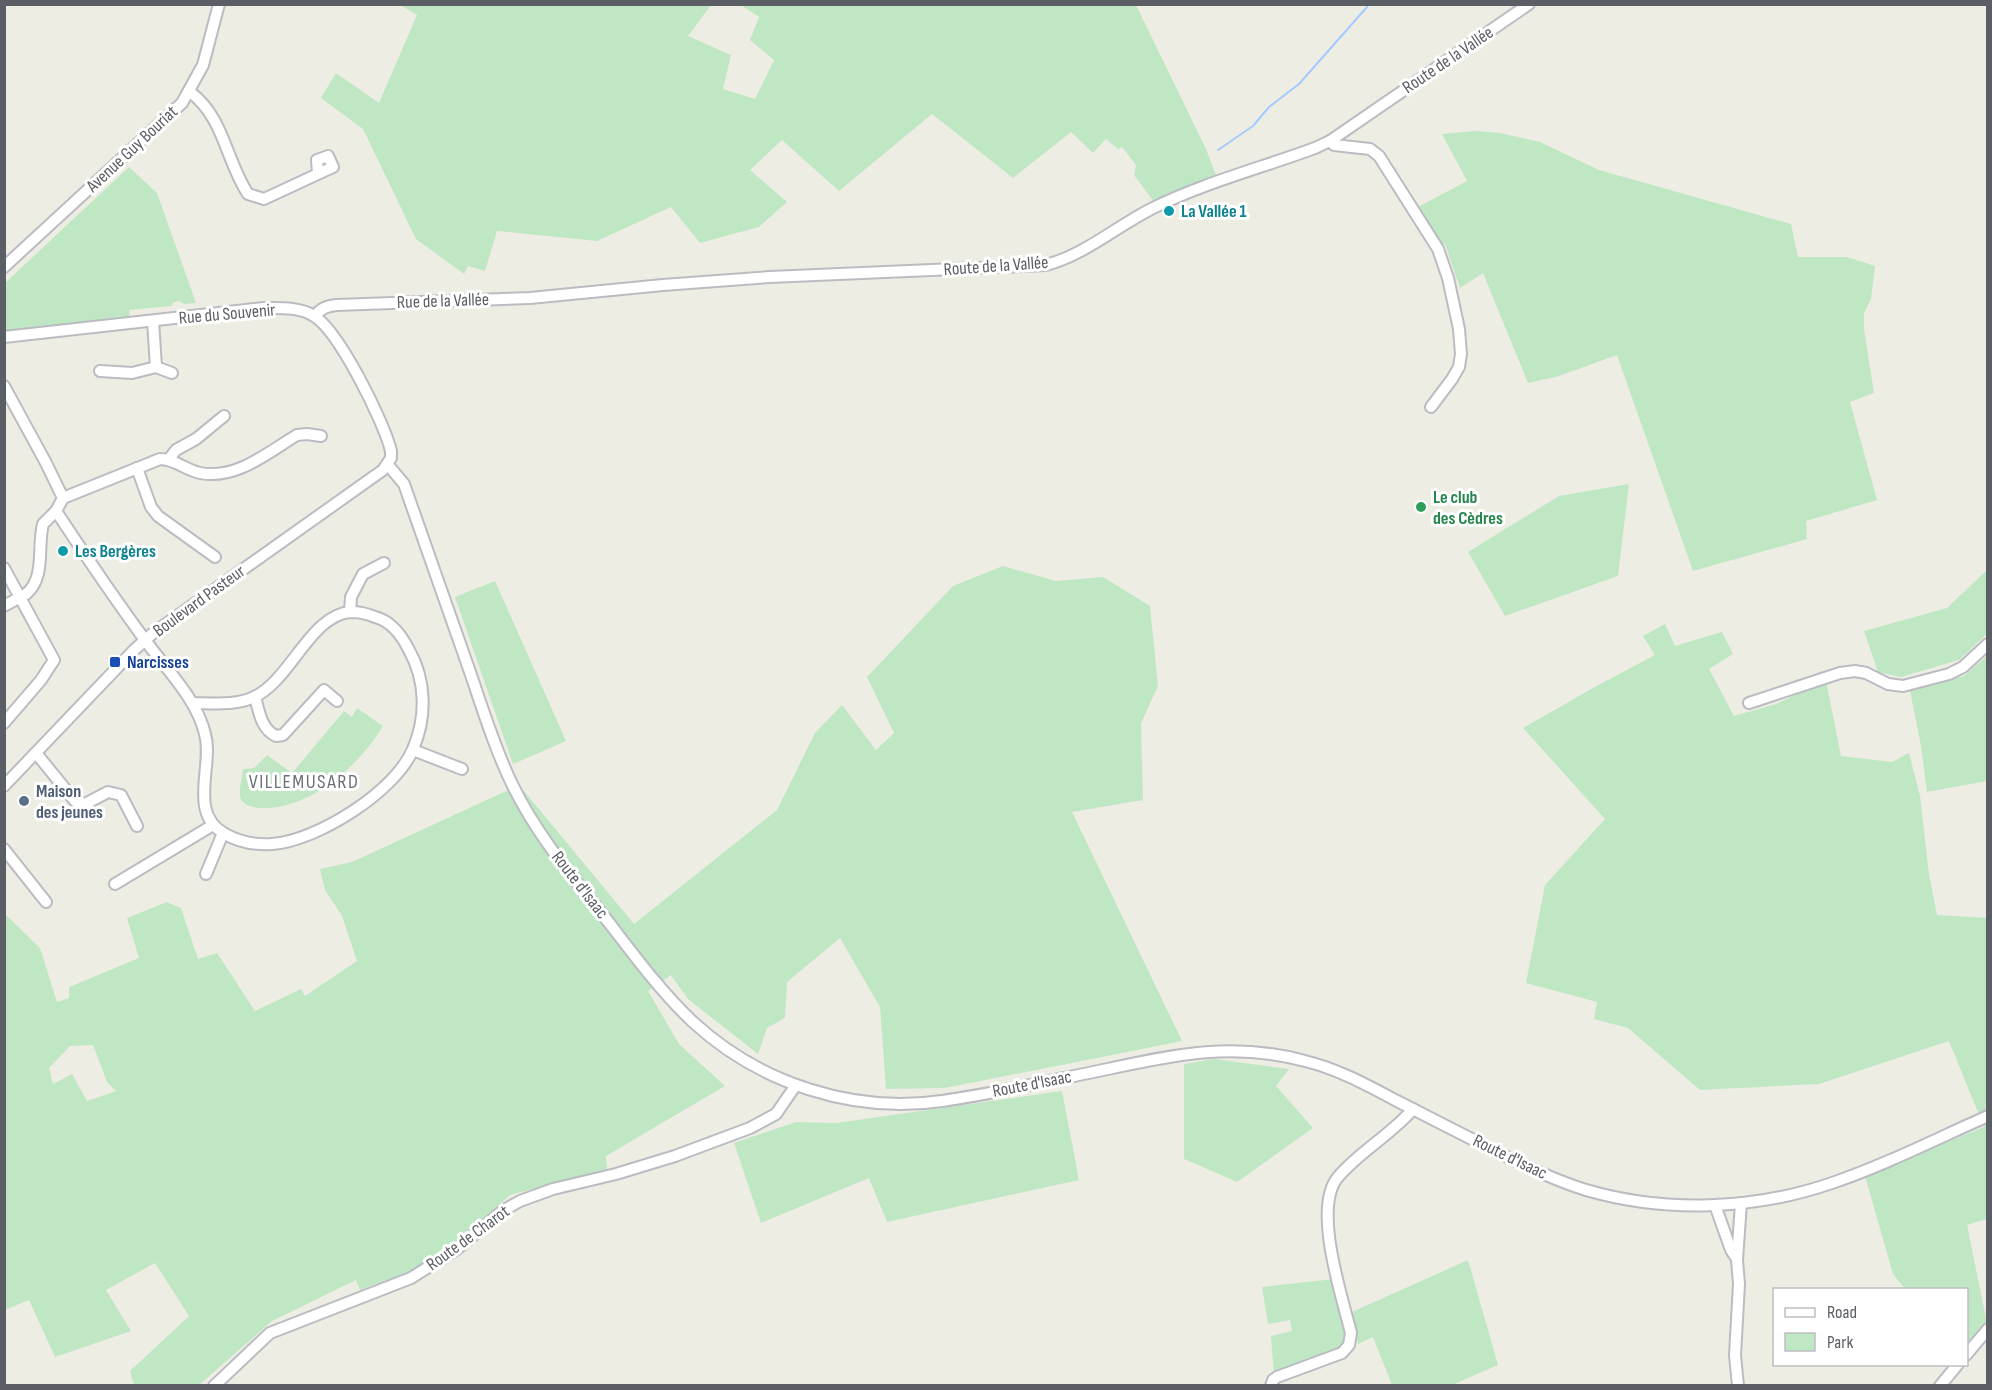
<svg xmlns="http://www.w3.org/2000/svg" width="1992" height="1390" viewBox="0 0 1992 1390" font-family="'Sofia Sans Condensed',sans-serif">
<rect width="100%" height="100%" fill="#eeede3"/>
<!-- green -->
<g fill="#bfe7c4" fill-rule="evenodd">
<polygon points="400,5 711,5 688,36 731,55 723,89 755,99 774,60 750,40 759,17 741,5 1136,5 1206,149 1217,178 1154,202 1134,175 1136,165 1122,147 1118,149 1106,139 1093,153 1071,132 1013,178 932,114 839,191 782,140 750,170 787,202 759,227 700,243 671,207 597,241 497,231 485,271 468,266 464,274 416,239 363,129 321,98 336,73 379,103 417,15"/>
<polygon points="1475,131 1500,133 1540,142 1599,170 1791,224 1798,257 1847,257 1875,266 1871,299 1864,313 1864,329 1874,393 1850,402 1877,500 1806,521 1807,539 1693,571 1617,355 1559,376 1528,383 1483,273 1460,288 1445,244 1440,244 1418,207 1467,181 1442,134"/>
<polygon points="129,167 157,193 196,303 184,304 180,301 174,302 171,306 129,310 130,318 107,318 105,320 5,332 5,283"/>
<polygon points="1629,484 1618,576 1505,616 1468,552 1559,496"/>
<path d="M1003,566L1056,581L1103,577L1150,606L1158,686L1141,723L1143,800L1072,812L1182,1041L945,1088L886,1089L880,1007L840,938L787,982L785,1018L767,1028L758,1054L688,999L671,975L648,991L679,1044L725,1086L606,1156L607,1169L510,1195L462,1239L416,1269L360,1290L356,1280L272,1321L199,1385H134L130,1371L189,1316L155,1263L106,1290L131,1331L55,1357L29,1300L5,1310L4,913L40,948L57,1002L69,998V987L139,958L127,918L167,902L181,908L198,959L217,953L255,1011L301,989L305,996L357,961L342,916L325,890L320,869L352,862L519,785L634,924L777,810L815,733L842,705L876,750L894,733L867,677L953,586ZM93,1045L107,1082L116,1091L87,1101L72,1074L53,1084L49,1068L70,1046Z"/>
<polygon points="1987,570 1987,634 1959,660 1901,677 1878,672 1864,631 1947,608"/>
<polygon points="495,581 566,741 513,764 455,597"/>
<polygon points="1665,624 1675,646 1722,632 1733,654 1709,669 1734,716 1776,704 1826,681 1841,756 1892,762 1909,753 1920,796 1929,874 1937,915 1987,918 1987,1219 1967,1225 1987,1323 1967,1345 1966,1290 1905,1289 1893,1274 1865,1176 1984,1127 1949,1041 1819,1084 1700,1090 1628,1028 1594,1019 1597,1002 1526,983 1545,885 1605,819 1523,728 1593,688 1655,655 1643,636"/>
<polygon points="1987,656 1987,781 1927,792 1921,746 1910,691 1964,676"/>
<path d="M357,708L383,726C359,766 309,811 259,808C252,807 242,805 240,797C239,789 242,777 243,769L254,768L267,755L292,773L344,711L352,717Z"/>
<polygon points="1214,1059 1289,1069 1276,1086 1313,1128 1237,1182 1184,1159 1184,1064"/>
<polygon points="1062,1091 1079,1180 887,1222 869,1178 761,1223 734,1143 796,1122 836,1123"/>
<polygon points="1468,1260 1498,1365 1452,1385 1392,1385 1373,1337 1358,1344 1352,1312"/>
<polygon points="1334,1279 1347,1340 1342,1348 1274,1376 1271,1336 1292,1331 1290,1320 1268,1324 1262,1287"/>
</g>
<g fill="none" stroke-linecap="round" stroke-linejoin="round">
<!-- stream -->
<polyline stroke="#a3cbff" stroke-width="2" points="1218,150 1253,126 1269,107 1299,84 1367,7"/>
<!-- minor casing -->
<g stroke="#bbbcc2" stroke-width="14">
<g id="minor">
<path d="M190,92C224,117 226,161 248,194L264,199L333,167L328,156L317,160L318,173"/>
<polyline points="1330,141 1334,145 1370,149 1379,156 1438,249 1448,278 1459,329 1461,354 1459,367 1452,379 1431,407"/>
<polyline points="4,267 182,103 203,65 219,4"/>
<path d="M315,316C321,308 327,306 337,305L530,298L663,285L770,277L1046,265C1084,255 1116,227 1151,209C1203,183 1261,168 1315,148L1330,141L1529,4"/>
<polyline points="153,321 156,367 172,373"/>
<path d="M4,337L264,308C281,308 300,307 314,316C339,331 384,422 391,451V458L383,470L152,634L134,650L4,786"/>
<polyline points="100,371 132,373 156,367"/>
<polyline points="4,386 46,463 63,498"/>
<polyline points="169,459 176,450 196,439 224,416"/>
<path d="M388,465L404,484C426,547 448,610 470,672C483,710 495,749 512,784C535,832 570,874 603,915C632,952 659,990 693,1022C759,1083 853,1114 942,1101C998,1093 1053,1080 1108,1069C1177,1054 1235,1042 1305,1061C1338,1069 1367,1085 1397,1101C1432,1119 1468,1137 1503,1155C1530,1168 1557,1181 1586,1190C1665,1213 1754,1210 1832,1183C1885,1165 1936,1139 1988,1116"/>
<polyline points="137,468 151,507 158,516 215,557"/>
<path d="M56,511C85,555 114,598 145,640C166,669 197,699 205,734C214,766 187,813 225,834C239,842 256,845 272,844C317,841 396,791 413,749C427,717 426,680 409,650C402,636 391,621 375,617C368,614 359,612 351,612C311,614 290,681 254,697C236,706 212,703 192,703"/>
<polyline points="4,568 54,660 41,680 4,723"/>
<path d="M4,606C11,602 19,598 26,594C46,578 37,546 43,524L56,511L63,498L160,459C175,459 185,470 200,473C236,480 267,453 297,435L307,434L321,436"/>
<polyline points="350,612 351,597 363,574 384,563"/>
<path d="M255,697C259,711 261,729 276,736L283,735L324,690L337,701"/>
<polyline points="1749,703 1840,673 1855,671 1866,673 1888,684 1903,686 1949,674 1963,667 1988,644"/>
<polyline points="413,750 462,769"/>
<polyline points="36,753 75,801 85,804 108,792 121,795 137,826"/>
<polyline points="4,849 46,902"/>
<polyline points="206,874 223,833"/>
<polyline points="115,884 213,825"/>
<polyline points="1715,1205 1731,1250 1737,1259"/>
<polyline points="1966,1355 1988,1329"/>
<polyline points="214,1386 270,1333 411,1278 457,1249 504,1210 520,1201 553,1189 616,1174 675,1156 750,1128 776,1114 796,1085"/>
<path d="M1271,1386L1273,1380L1277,1377L1342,1353L1349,1345L1351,1333C1342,1296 1312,1208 1338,1177C1359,1152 1392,1134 1413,1109"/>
<polyline points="1738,1386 1735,1355 1739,1284 1737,1260 1741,1203"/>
<polyline points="1940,1386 1958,1364"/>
</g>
</g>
<!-- minor -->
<use href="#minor" stroke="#fff" stroke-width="10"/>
</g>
<!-- markers -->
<g fill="#0f9aa8" stroke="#fff" stroke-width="2">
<circle cx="1169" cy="211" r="6"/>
<circle cx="63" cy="551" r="6"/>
</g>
<circle fill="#2e9e5b" stroke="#fff" stroke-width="2" cx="1421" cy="507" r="6"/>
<rect fill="#1a4fb4" stroke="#fff" stroke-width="2" x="109" y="656" width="12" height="12" rx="3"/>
<circle fill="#5c6f8a" stroke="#fff" stroke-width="2" cx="24" cy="801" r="6"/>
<g text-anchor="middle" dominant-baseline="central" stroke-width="6" stroke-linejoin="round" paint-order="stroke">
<!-- street labels -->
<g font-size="18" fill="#5b5e64" stroke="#fff">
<text transform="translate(1448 60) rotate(-34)">Route de la Vallée</text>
<text transform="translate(132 149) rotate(-43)">Avenue Guy Bouriat</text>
<text transform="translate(996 266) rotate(-4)">Route de la Vallée</text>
<text transform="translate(443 301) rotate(-2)">Rue de la Vallée</text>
<text transform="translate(227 314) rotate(-5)">Rue du Souvenir</text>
<text transform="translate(199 601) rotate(-36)">Boulevard Pasteur</text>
<text transform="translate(580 885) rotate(52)">Route d'Isaac</text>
<text transform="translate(1032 1084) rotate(-11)">Route d'Isaac</text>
<text transform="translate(1510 1157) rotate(26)">Route d'Isaac</text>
<text transform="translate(468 1238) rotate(-36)">Route de Charot</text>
</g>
<!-- culture labels -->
<g font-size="18" font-weight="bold" fill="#0d838f" stroke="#fff" text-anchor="start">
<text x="1181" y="211">La Vallée 1</text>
<text x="75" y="551">Les Bergères</text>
</g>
<!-- leisure labels -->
<g font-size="18" font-weight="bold" fill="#27864d" stroke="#fff" text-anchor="start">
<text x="1433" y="497">Le club<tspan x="1433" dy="21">des Cèdres</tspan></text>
</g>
<!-- transit labels -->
<g font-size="18" font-weight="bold" fill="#164399" stroke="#fff" text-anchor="start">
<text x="127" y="662">Narcisses</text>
</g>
<!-- service labels -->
<g font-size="18" font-weight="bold" fill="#4e5e75" stroke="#fff" text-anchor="start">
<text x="36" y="791">Maison<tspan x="36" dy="21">des jeunes</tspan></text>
</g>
<!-- neighbourhood labels -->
<g font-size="20" letter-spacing="1.5" fill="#6c7076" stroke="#fff">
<text x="304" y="782">VILLEMUSARD</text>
</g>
</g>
<!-- border -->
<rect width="1992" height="1390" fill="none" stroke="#5b5e64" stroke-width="12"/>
<!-- legend -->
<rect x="1773" y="1288" width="195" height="78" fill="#ffffff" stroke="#bdbfc1" stroke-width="1.5"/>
<rect x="1785" y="1308" width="30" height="9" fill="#ffffff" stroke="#bdbfc1" stroke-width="1.5"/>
<text x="1827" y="1318" font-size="18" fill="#5b5e64">Road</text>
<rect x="1785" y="1333" width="30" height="18" fill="#bfe7c4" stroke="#bdbfc1" stroke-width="1.5"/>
<text x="1827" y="1348" font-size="18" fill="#5b5e64">Park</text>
</svg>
